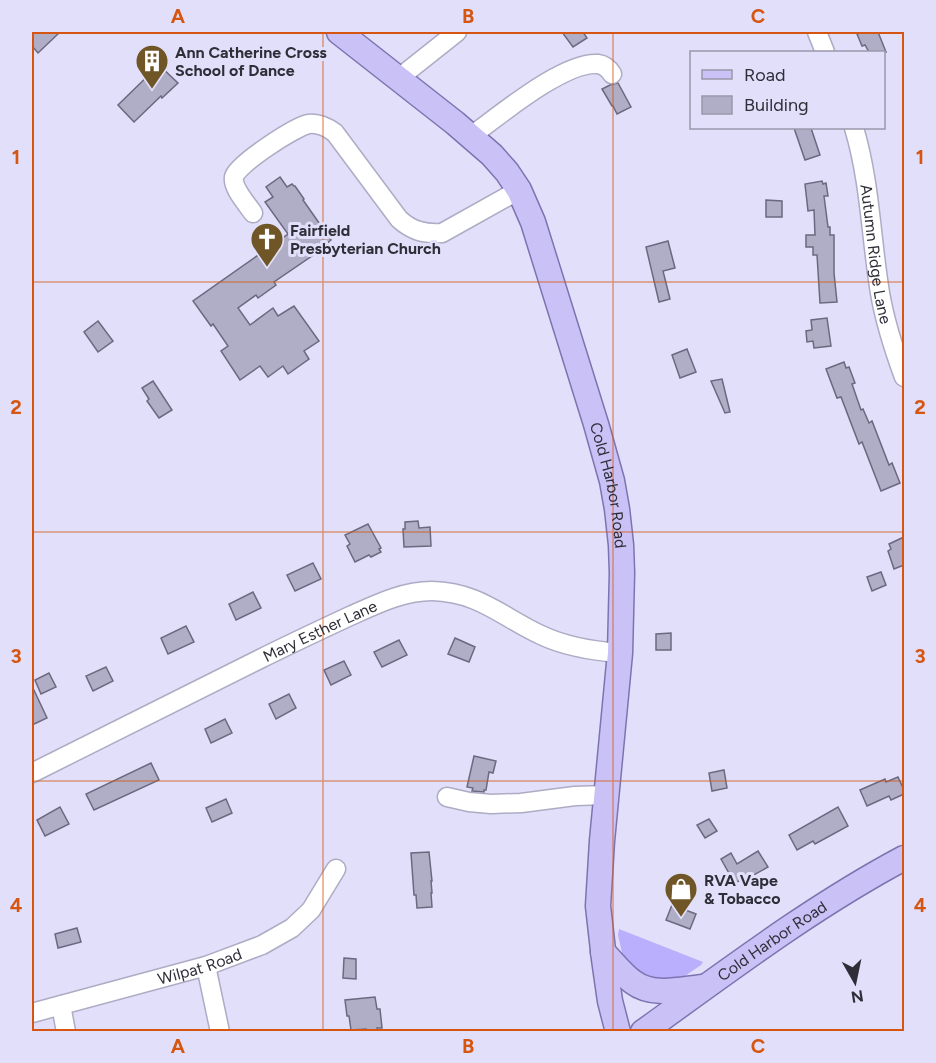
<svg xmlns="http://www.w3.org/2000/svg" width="936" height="1063" viewBox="0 0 936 1063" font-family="Figtree,sans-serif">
<rect width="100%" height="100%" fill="#e1dff9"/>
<!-- green -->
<polygon fill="#b9affd" points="619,929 703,962 701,965 679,980 649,983 623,957 618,935"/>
<!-- building -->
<g fill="#b0aec6" stroke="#6b697f" stroke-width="1.5">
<polygon points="32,32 60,32 38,53 32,46"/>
<polygon points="562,32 583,32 587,38 573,47"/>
<polygon points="863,32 878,32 886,52 869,52 865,45 862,46 857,34"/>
<polygon points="159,65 178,83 162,98 161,96 134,122 118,105"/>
<polygon points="618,83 631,107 617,114 613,106 612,106 602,89 610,85"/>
<polygon points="794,128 811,128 820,155 805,160"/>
<polygon points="280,177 287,187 292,184 294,186 295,186 304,199 303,200 331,240 315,254 274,282 276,285 258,298 256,295 238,308 250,325 273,308 278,316 294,306 319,341 304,351 309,359 288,374 283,366 268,377 260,366 240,380 221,351 228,346 213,324 211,326 193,301 288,234 265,202 273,197 266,187"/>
<polygon points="822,181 823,184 826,183 828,196 824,196 828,227 830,227 830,235 834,235 834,273 837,302 820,303 817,255 813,255 813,247 806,247 806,235 815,235 814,210 808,211 805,184"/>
<polygon points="766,200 782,201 782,217 766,217"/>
<polygon points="668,241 675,268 663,271 670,299 659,302 646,247"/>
<polygon points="827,318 831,346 814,348 813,341 807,342 806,331 812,330 811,320"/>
<polygon points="98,321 113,341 98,352 84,332"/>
<polygon points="687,349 696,372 680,378 672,355"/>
<polygon points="844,362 846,368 849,367 855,383 852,384 861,410 863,409 869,423 872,421 889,465 892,463 900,483 881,491 862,442 859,444 841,397 837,398 826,369"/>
<polygon points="722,379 730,412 725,413 711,381"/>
<polygon points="153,381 172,410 159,418 147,401 149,399 142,388"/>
<polygon points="418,521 419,528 430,527 431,546 404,547 403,529 405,529 405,522"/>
<polygon points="368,524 381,548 379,549 381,552 371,557 369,555 355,562 347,546 350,544 345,535"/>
<polygon points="904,537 904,565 894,569 888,551 891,549 889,544"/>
<polygon points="313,563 321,579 295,591 287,575"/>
<polygon points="881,572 886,585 872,591 867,577"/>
<polygon points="253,592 261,608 236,620 229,604"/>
<polygon points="186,626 194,642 168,654 161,638"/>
<polygon points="671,633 671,650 656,650 656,634"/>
<polygon points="455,638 475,647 469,662 448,654"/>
<polygon points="399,640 407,655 382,667 374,652"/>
<polygon points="344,661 351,675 331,685 324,670"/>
<polygon points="106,667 113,681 93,691 86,676"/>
<polygon points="49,673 56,687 41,694 35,680"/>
<polygon points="32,686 47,718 32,725"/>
<polygon points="289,694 296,708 276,719 269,704"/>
<polygon points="225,719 232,733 211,743 205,729"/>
<polygon points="474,756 496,761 493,773 489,772 486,790 484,790 484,792 472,791 473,788 467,787"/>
<polygon points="151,763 159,780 94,810 86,794"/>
<polygon points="724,770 727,788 712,791 709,773"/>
<polygon points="898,777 904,790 904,794 891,800 889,796 867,806 860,790 885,779 886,782"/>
<polygon points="226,799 232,813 212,822 206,808"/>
<polygon points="60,807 69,824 45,836 37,820"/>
<polygon points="838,807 848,826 815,844 813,841 797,850 789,835"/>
<polygon points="709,819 717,831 705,838 697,825"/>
<polygon points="758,851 768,867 745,880 744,878 737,882 732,874 730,875 721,859 731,853 737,864"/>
<polygon points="429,852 432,881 431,881 432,893 431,893 432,907 417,908 416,895 414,895 411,853"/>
<polygon points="672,905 696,914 690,929 666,920"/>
<polygon points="77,928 81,942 58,948 55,934"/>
<polygon points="344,958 356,959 356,979 343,978"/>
<polygon points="375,997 377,1009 380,1009 382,1028 377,1028 378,1032 366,1032 366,1029 351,1030 349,1016 347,1016 345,1000"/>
</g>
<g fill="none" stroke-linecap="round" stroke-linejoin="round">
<!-- minor casing -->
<g stroke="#aeacc4" stroke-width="21">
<g id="minor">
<polyline points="817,32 825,52"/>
<polyline points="399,78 457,32"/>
<path id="s1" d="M854,128C870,181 871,238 880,293C885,322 894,350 904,377"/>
<path d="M471,136C499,116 564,61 598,64C605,65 609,69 612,74"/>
<path d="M253,213C247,204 232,188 234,177C236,165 296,126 309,124C319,123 327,127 335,133L399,219C412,231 424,234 442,233L519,190"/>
<path id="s2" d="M32,773C108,735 184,697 260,659C290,644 320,630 350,616C377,604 403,591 432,591C479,592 502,617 541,635C566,647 593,651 620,653"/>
<polyline points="447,797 469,802 491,804 521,803 575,796 607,795"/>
<polyline points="206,966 220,1032"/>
<polyline points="61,1005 66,1032"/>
<path id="s3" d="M32,1013L206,966L262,945L292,928L311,910L336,869"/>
</g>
</g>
<!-- major casing -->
<g stroke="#7c74b0" stroke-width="27">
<g id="major">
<path id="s4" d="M339,32L455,123L492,155L507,172L519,190L533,222L596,424L612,481L617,509L621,545L622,573L620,653L602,841L598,906L604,959L610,1001L618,1032"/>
<path d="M603,952C613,962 622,974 633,982C653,997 680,989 703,987"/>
<path id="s5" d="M643,1032C728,971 812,907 904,858"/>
</g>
</g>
<!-- minor -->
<use href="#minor" stroke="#fff" stroke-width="18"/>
<!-- major -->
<use href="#major" stroke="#cac2f6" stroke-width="24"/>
</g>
<!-- grid -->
<path fill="none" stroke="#d65510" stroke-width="1.5" stroke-opacity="0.55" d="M323,32V1032M613,32V1032M32,282H904M32,532H904M32,781H904"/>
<!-- icons -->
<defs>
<g id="building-pin" transform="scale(1.725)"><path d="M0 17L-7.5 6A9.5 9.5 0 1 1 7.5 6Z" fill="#705527" stroke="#e1dff9"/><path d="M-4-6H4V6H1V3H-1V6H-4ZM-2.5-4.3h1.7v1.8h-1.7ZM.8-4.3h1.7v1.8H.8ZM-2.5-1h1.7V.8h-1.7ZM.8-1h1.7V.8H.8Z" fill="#fff"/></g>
<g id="church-pin" transform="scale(1.725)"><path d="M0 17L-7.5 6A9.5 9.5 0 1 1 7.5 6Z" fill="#705527" stroke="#e1dff9"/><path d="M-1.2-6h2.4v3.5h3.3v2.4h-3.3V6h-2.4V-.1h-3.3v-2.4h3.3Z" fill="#fff"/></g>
<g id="shop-pin" transform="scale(1.725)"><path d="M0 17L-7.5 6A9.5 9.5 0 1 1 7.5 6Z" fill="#705527" stroke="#e1dff9"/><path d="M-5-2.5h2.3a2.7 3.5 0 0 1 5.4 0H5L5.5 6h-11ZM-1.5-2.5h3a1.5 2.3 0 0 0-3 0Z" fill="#fff"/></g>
</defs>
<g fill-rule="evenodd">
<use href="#building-pin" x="152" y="61"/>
<use href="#church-pin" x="267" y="239"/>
<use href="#shop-pin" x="681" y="889"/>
</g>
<g text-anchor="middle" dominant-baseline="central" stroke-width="6" stroke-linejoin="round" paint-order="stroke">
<!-- poi labels -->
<g font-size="16" font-weight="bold" fill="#2f2e38" stroke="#e1dff9" text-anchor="start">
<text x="175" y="52">Ann Catherine Cross<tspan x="175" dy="18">School of Dance</tspan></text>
<text x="290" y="230">Fairfield<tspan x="290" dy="18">Presbyterian Church</tspan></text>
<text x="704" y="880">RVA Vape<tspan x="704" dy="18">&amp; Tobacco</tspan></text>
</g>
<!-- street labels -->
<g font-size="16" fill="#2f2e38" stroke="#e1dff9">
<text stroke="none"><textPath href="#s1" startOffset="128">Autumn Ridge Lane</textPath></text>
<text stroke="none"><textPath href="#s4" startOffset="550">Cold Harbor Road</textPath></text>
<text stroke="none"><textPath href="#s2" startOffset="321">Mary Esther Lane</textPath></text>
<text stroke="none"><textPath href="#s5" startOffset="158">Cold Harbor Road</textPath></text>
<text stroke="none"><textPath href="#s3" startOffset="174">Wilpat Road</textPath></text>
</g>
</g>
<!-- border -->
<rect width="936" height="1063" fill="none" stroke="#e1dff9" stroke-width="66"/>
<!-- legend -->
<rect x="690" y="51" width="195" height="78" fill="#e1dff9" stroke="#9a98ac" stroke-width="1.5"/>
<rect x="702" y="70" width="30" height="9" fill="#cac2f6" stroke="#9a98ac" stroke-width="1.5"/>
<text x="744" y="81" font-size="18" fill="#2f2e38">Road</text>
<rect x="702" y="96" width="30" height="18" fill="#b0aec6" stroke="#9a98ac" stroke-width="1.5"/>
<text x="744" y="111" font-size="18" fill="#2f2e38">Building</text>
<!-- north arrow -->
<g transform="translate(855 982) rotate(171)" stroke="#e1dff9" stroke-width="4.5" paint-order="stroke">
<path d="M0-4.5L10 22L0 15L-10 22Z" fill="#2f2e38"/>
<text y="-9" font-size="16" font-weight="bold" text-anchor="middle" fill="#2f2e38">N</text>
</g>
<rect x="33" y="33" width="870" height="997" fill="none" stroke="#d65510" stroke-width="2"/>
<g font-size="20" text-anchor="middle" font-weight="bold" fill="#d65510">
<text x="178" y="23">A</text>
<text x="468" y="23">B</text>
<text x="758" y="23">C</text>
<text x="16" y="164">1</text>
<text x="920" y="164">1</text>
<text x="16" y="414">2</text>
<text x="920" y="414">2</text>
<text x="16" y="663">3</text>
<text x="920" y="663">3</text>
<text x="16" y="912">4</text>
<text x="920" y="912">4</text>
<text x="178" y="1053">A</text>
<text x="468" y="1053">B</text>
<text x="758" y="1053">C</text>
</g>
</svg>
